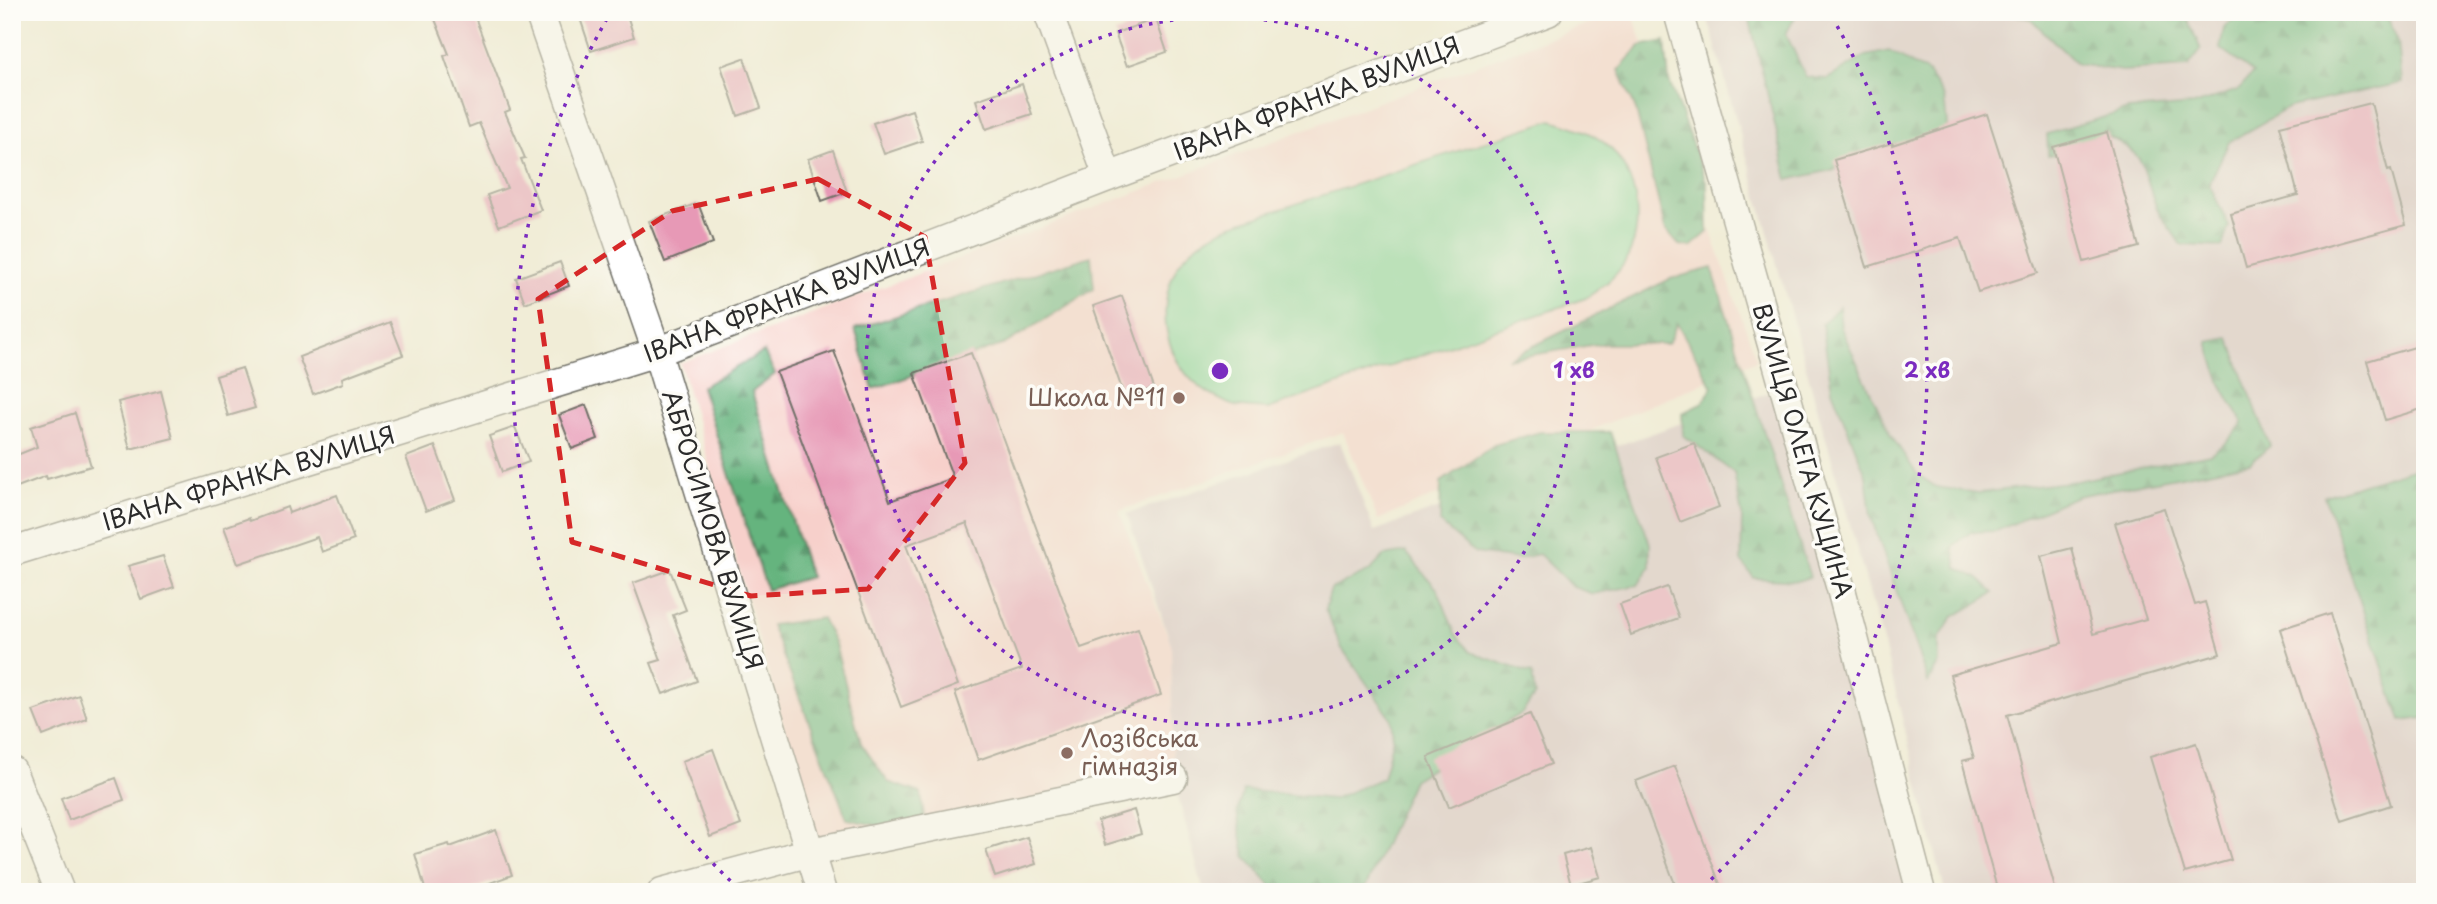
<svg xmlns="http://www.w3.org/2000/svg" width="2437" height="904" viewBox="0 0 2437 904" font-family="'Playpen Sans',sans-serif">
<style>
.built{fill:#f7d0cb}
.industrial{fill:#d2bec2}
.grass{fill:#7cd295;stroke:#547e60;stroke-width:2}
.forest{fill:url(#forest-firs);stroke:#487054;stroke-width:2}
.building{fill:#e799b6}
.lines{fill:none;stroke-linecap:round;stroke-linejoin:round}
.street-casing{stroke:#706f67;stroke-width:31}
.street{stroke:#fff;stroke-width:28}
.marked{fill:none;stroke:#d62828;stroke-width:5;stroke-dasharray:14 9;stroke-linejoin:round}
.ring{fill:none;stroke:#7b2cbf;stroke-width:3.5;stroke-dasharray:3.5 7}
.education-dot{fill:#8d6e63;stroke:#fdfcf7;stroke-width:2.5}
.labels{text-anchor:middle;stroke-width:7;stroke-linejoin:round;paint-order:stroke}
.street-label{font-size:24px;fill:#2b2b2b;stroke:#fdfcf7}
.education-label{font-size:24px;fill:#785e54;stroke:#fdfcf7;text-anchor:end}
.centre{fill:#7b2cbf;stroke:#fdfcf7;stroke-width:3.5}
.ring-label{font-size:21px;text-anchor:middle;font-weight:bold;fill:#7b2cbf;stroke:#fdfcf7;stroke-width:7;stroke-linejoin:round;paint-order:stroke}
</style>
<defs>
<pattern id="forest-firs" width="22" height="20" patternUnits="userSpaceOnUse" patternTransform="scale(1.75)"><rect width="22" height="20" fill="#65b47e"/><path d="M5 1l3.5 6h-7zM16 11l3.5 6h-7z" fill="#539367"/></pattern>
</defs>
<rect width="100%" height="100%" fill="#fdfcf7"/>
<filter id="ink" filterUnits="userSpaceOnUse"><feTurbulence type="fractalNoise" baseFrequency=".0143" numOctaves="2"/><feDisplacementMap in="SourceGraphic" scale="14" xChannelSelector="R" yChannelSelector="G"/><feConvolveMatrix kernelMatrix="1 2 1 2 8 2 1 2 1" color-interpolation-filters="sRGB"/></filter>
<filter id="wash" filterUnits="userSpaceOnUse"><feTurbulence type="fractalNoise" baseFrequency=".00686" numOctaves="4" result="noise"/><feDisplacementMap in="SourceGraphic" scale="28" xChannelSelector="R" yChannelSelector="G"/><feGaussianBlur stdDeviation="1.57" result="paint"/><feColorMatrix in="noise" values="0 0 0 0 0 0 0 0 0 0 0 0 0 0 0 0 0 1.4 0 .05"/><feComposite in="paint" operator="in"/></filter>
<g filter="url(#wash)">
<rect width="100%" height="100%" fill="#f1edd7"/>
<path class="built" d="M1619 12H1632L1757 360 1378 520 1343 432 1119 511 1171 644 1173 778 817 843 680 363Z"/>
<path class="industrial" d="M1706 12H2425V892H1945L1884 645Z
M1784 387 1921 892H1204L1173 778 1171 644 1127 514 1340 442 1374 531Z"/>
<path class="grass" d="M1552 120C1575 127 1597 133 1613 151 1643 186 1647 245 1612 278 1604 286 1595 292 1586 298L1268 409C1257 408 1245 408 1235 406 1228 405 1222 400 1215 397 1168 374 1152 313 1177 267 1189 246 1211 235 1232 225Z"/>
<path class="forest" d="M1748 12H1851L1841 16 1796 15 1786 34 1806 77 1827 79 1866 56 1889 51 1928 73 1944 97 1947 124 1940 172 1867 162 1788 180Z
M2002 12H2185L2201 50 2188 67 2122 71 2077 64 2031 19Z
M2242 12H2385L2398 41 2402 83 2290 107 2229 142 2209 184 2229 226 2222 247 2181 245C2174 233 2163 221 2157 208 2140 169 2153 160 2110 137L2092 149 2048 155 2047 134 2128 110 2194 105 2238 90 2253 73 2220 48 2224 28Z
M1665 41 1669 81 1707 184 1708 232 1691 247 1679 245 1665 229 1636 110 1619 70 1640 46Z
M1091 256 1094 289 1005 344 873 389 855 329Z
M1712 268 1810 577 1797 581 1754 578 1741 561 1742 515 1734 473 1683 435 1682 413 1701 404 1713 387 1677 323 1668 344H1598L1507 359 1670 279Z
M1839 307 1841 328 1890 434 1917 474 1936 487 1979 493 2076 481 2210 454 2228 441 2243 423 2221 384 2208 342 2229 338 2270 446 2250 463 2077 496 1996 531 1971 532 1953 546 1957 568 1978 578 1994 593 1952 618 1939 639V663L1928 682 1871 517 1866 475 1832 390 1822 324Z
M764 352 775 374 752 392 810 577 767 590 701 387Z
M1540 432H1610L1650 544V567L1638 585 1593 594 1573 587 1539 554 1518 559 1475 553 1440 523 1441 482 1494 445Z
M2425 465V718L2401 721 2324 496Z
M1406 552 1438 590 1455 633 1470 652 1532 674 1535 695 1522 713 1413 780 1367 884 1361 892H1277L1245 856 1237 813 1243 790 1333 799 1383 778 1393 738 1391 718 1341 647 1325 609 1331 589 1370 571 1384 556Z
M822 618 835 644 861 743 888 782 921 793 925 826 909 833 847 819 771 625Z"/>
<g id="blocks">
<path class="building" d="M432 12H473L510 110 505 112 525 158 521 159 541 210 499 226 487 195 507 188 479 123 469 127 444 56 449 54Z
M578 12H626L634 37 591 51Z
M1156 19 1167 52 1127 66 1115 33Z
M744 58 761 108 738 116 721 66Z
M1022 84 1032 114 986 129 976 100Z
M2371 103 2388 171 2391 170 2406 225 2246 268 2231 214 2298 195 2280 126Z
M912 110 922 141 884 154 873 123Z
M1987 114 2038 273 1978 292 1960 238 1867 267 1834 160 1892 143V145Z
M2107 132 2139 247 2084 262 2053 147Z
M833 150 847 192 822 201 808 159Z
M698 203 713 243 665 262 649 221Z
M560 262 569 286 525 303 516 278Z
M1122 296 1154 388 1125 398 1093 306Z
M390 322 403 355 342 378 343 383 313 394 299 357Z
M2425 344V408L2385 420 2367 361Z
M834 351 890 501 953 478 914 373 971 353 1081 648 1138 628 1161 695 978 760 955 692 1022 669 967 523 906 545 958 685 901 707 776 372Z
M242 368 255 408 228 416 216 376Z
M161 391 173 438 130 449 118 402Z
M586 405 598 439 572 449 559 415Z
M75 413 91 466 47 479 46 476 12 489V457L37 447 31 427Z
M515 427 529 462 502 472 489 436Z
M1694 443 1719 507 1680 522 1656 457Z
M435 446 455 500 426 511 406 457Z
M337 495 354 540 322 552 317 537 238 564 224 527 249 518 250 521 287 507 289 513Z
M2164 508 2195 605 2205 602 2220 654 2007 715 2056 892H1998L1962 761 1974 758 1950 675 2062 643 2041 556 2072 548 2093 634 2146 619 2115 523Z
M163 556 174 587 141 599 128 566Z
M670 570 686 610 673 615 697 681 663 694 651 663 661 660 633 583Z
M1667 587 1679 618 1631 635 1620 604Z
M2330 613 2391 805 2342 821 2280 629Z
M79 695 87 719 43 736 33 711Z
M1530 714 1551 764 1449 807 1428 757Z
M2196 743 2231 860 2185 873 2150 757Z
M713 749 741 825 710 837 682 761Z
M1675 766 1723 892H1678L1636 781Z
M116 778 124 800 69 820 61 798Z
M1134 810 1141 834 1105 845 1098 821Z
M496 830 512 875 465 892H426L415 854 449 844 450 847Z
M1027 837 1036 864 995 877 986 850Z
M1591 847 1600 877 1571 885 1563 855Z"/>
</g>
</g>
<g filter="url(#ink)">
<use href="#blocks" fill-opacity="0" stroke="#706f67" stroke-width="2"/>
<g class="lines">
<g class="street-casing">
<path id="street" d="M539 12 657 352 822 892
M1048 12 1108 177
M1678 12 1841 589 1921 892
M12 552 657 352 1108 177 1548 12
M12 771 60 892
M662 892 811 852 1173 778"/>
</g>
<use href="#street" class="street"/>
</g>
</g>
<path d="M0 0H2437V904H0ZM818 179 925 237 965 463 868 589 751 596 572 542 538 299 672 211Z" fill="#f1edd7" fill-opacity=".55" fill-rule="evenodd"/>
<path class="marked" d="M818 179 925 237 965 463 868 589 751 596 572 542 538 299 672 211Z"/>
<g class="ring">
<circle cx="1220" cy="371" r="354"/>
<path d="M738 888A707 707 0 0 1 608 17M1832 17A707 707 0 0 1 1702 888"/>
</g>
<g class="education-dot">
<circle cx="1179" cy="398" r="7"/>
<circle cx="1067" cy="753" r="7"/>
</g>
<g class="labels">
<g class="street-label">
<text transform="translate(1317 99) rotate(-21)" y="8">ІВАНА ФРАНКА ВУЛИЦЯ</text>
<text transform="translate(787 301) rotate(-21)" y="8">ІВАНА ФРАНКА ВУЛИЦЯ</text>
<text transform="translate(1802 451) rotate(74)" y="8">ВУЛИЦЯ ОЛЕГА КУЦИНА</text>
<text transform="translate(249 479) rotate(-17)" y="8">ІВАНА ФРАНКА ВУЛИЦЯ</text>
<text transform="translate(712 530) rotate(73)" y="8">АБРОСИМОВА ВУЛИЦЯ</text>
</g>
<g class="education-label">
<text x="1165" y="406">Школа №11</text>
<text x="1081" y="747" text-anchor="start">Лозівська<tspan x="1081" dy="28">гімназія</tspan></text>
</g>
</g>
<circle cx="1220" cy="371" r="10" class="centre"/>
<g class="ring-label">
<text x="1574" y="378">1 хв</text>
<text x="1927" y="378">2 хв</text>
</g>
<rect width="2437" height="904" fill="none" stroke="#fdfcf7" stroke-width="42"/>
</svg>
